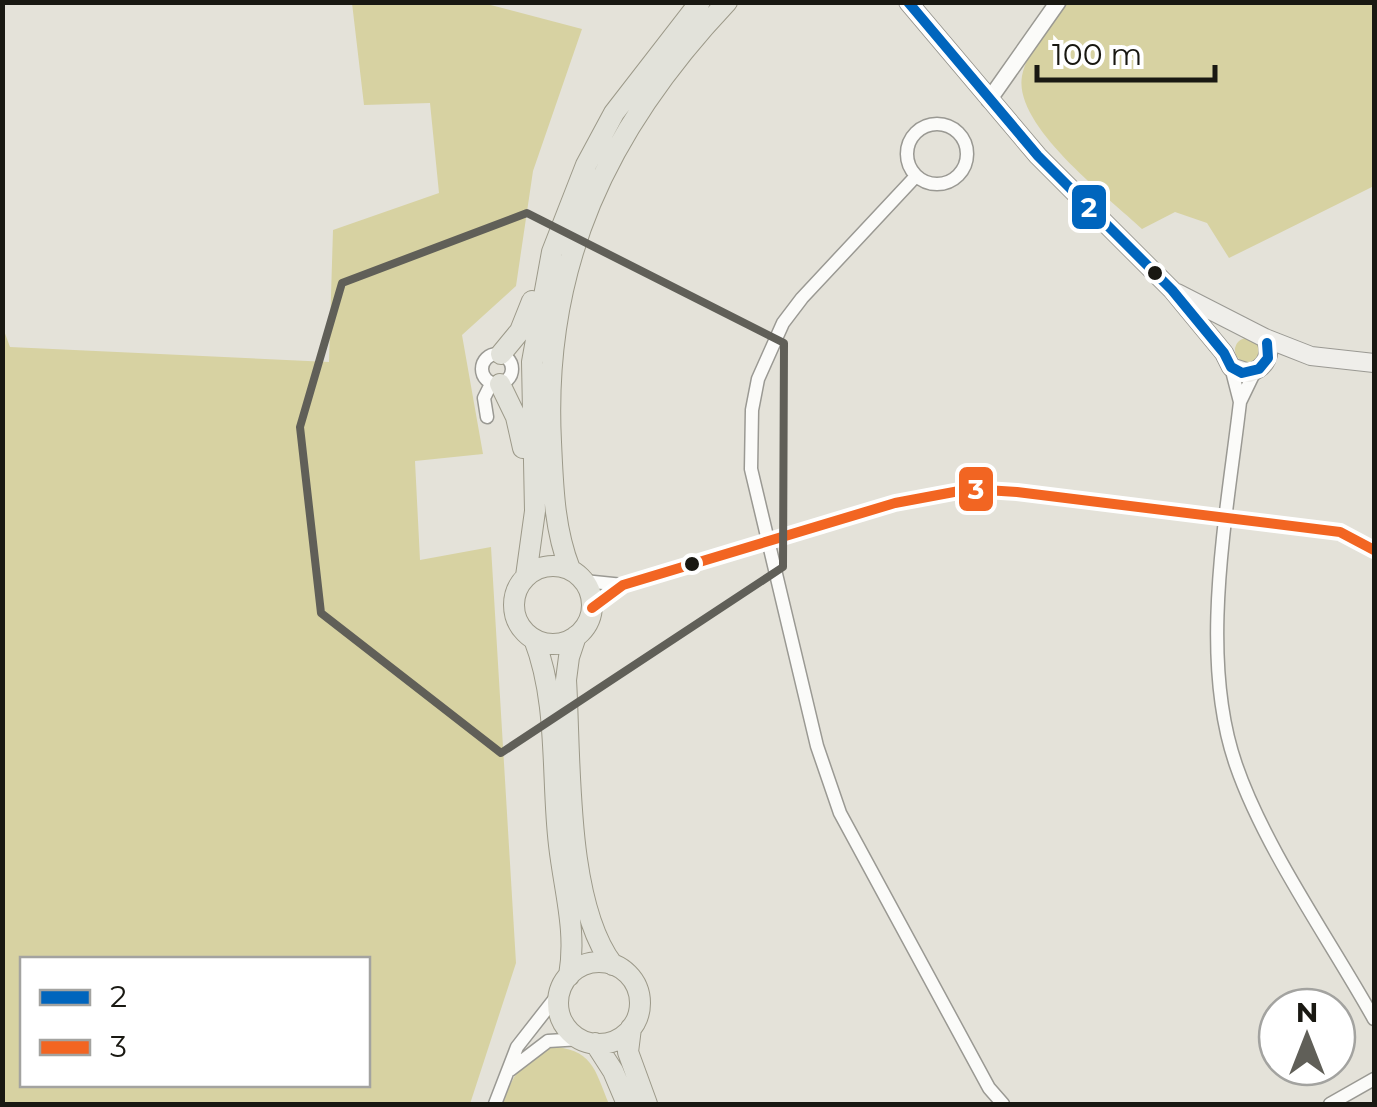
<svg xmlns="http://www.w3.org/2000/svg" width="1377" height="1107" viewBox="0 0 1377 1107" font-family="Montserrat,sans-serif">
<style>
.green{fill:#d7d2a2;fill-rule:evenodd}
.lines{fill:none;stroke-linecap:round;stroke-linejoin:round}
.minor-casing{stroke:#9a9993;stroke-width:15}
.tertiary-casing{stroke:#9a9993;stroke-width:18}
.secondary-casing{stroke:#9a9993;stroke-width:20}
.primary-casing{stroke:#9c9989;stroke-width:22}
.minor{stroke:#fbfbf9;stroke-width:12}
.tertiary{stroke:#fbfbf9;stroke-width:15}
.secondary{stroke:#efeeea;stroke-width:18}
.primary{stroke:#e2e2da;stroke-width:20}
.bus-1-casing{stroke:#fff;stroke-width:18}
.bus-2-casing{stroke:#fff;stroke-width:18}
.bus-1{stroke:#0065bd;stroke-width:10}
.bus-2{stroke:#f26522;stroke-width:10}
.marked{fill:none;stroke:#605f58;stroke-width:8;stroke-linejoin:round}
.bus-dot{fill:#191812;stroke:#fff;stroke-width:4}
.line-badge{stroke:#fff;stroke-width:4}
.badge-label{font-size:28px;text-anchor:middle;font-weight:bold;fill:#fff}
</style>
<rect width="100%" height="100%" fill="#e4e2d9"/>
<path class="green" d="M352 3H483L582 29 533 171 516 286 462 335 483 454 415 461 420 560 491 547 516 963 470 1104H3V328L10 347 329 362 333 230 439 193 430 103 364 105ZM22 960H368V1084H22Z
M1065 3H1374V186L1229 258 1207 223 1175 212 1142 229C1108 197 1013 126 1022 76 1027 50 1051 24 1065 3Z
M1235 350a12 12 0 1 1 24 0a12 12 0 1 1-24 0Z
M548 1046C593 1049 594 1068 609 1104H503C512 1075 522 1062 548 1046Z"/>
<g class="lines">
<g class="minor-casing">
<path id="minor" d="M907 154a30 30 0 1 1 60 0a30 30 0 1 1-60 0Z
M916 176 802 298 783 323 758 379 752 410 751 469 817 746 840 813 989 1088 1003 1104
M482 369a15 15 0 1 1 30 0a15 15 0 1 1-30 0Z
M1231 367 1240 402
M1255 371 1240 402C1227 515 1198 656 1236 765 1265 849 1330 940 1374 1019
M487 417 484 398 491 384
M584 581 623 585
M592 608 623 585 895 503 970 489 1017 492 1340 532 1374 550
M510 1070 548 1041 581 1039
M495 1104 517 1047 560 992
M1330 1104 1374 1079"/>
</g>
<g class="tertiary-casing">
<path id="tertiary" d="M989 100 1058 2"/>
</g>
<g class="secondary-casing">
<path id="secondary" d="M908 2 1038 156 1172 290 1224 353 1231 367 1249 373C1266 368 1273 354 1265 338
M1177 293 1265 338 1311 356 1374 363"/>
</g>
<g class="primary-casing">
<path id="primary" d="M501 354 520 331 532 301
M500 384 516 417 523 448
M514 605a39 39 0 1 1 78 0a39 39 0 1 1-78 0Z
M570 569C554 529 553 485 551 442 542 265 607 129 727 2
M526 576 535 511 532 362 552 252 586 165 614 113 700 2
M576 636 569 657 566 680C571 760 565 902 613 965
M534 639C559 703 551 778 559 845 564 890 577 931 569 976
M558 1003a41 41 0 1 1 82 0a41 41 0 1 1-82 0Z
M631 1028 628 1052 647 1104
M595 1043 613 1071 627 1104"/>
</g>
<use href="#minor" class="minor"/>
<use href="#tertiary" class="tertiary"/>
<use href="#secondary" class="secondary"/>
<use href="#primary" class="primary"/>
<g class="bus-1-casing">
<path id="bus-1" d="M908 2 1038 156 1172 290 1224 353 1231 367 1242 373 1259 369 1268 358 1267 343"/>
</g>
<g class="bus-2-casing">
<path id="bus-2" d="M592 608 623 585 895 503 970 489 1017 492 1340 532 1374 550"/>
</g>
<use href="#bus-1" class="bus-1"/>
<use href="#bus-2" class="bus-2"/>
</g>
<path class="marked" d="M527 213 784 343 783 567 501 753 321 613 300 427 342 283Z"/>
<g class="bus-dot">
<circle cx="1155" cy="273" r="9"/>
<circle cx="692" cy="564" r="9"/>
</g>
<g class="line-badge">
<rect x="1070" y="183" width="38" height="48" rx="10" fill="#0065bd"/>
<rect x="957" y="465" width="38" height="48" rx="10" fill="#f26522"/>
</g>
<g class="badge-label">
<text x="1089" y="217">2</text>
<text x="976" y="499">3</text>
</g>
<rect width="1377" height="1107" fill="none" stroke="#191812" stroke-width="10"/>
<rect x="20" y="957" width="350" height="130" fill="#ffffff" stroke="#a3a3a0" stroke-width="2.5"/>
<rect x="40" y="990" width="50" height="15" fill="#0065bd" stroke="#a3a3a0" stroke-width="2.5"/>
<text x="110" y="1007" font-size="30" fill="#191812">2</text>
<rect x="40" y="1040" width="50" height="15" fill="#f26522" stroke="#a3a3a0" stroke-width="2.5"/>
<text x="110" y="1057" font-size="30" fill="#191812">3</text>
<g transform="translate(1307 1037)"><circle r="48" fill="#ffffff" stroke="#a3a3a0" stroke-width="2.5"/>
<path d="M0-8L18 38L0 25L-18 38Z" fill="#605f58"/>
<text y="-15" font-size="28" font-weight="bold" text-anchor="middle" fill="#191812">N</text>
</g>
<path d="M1037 65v15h178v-15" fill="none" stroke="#191812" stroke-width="5"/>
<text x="1052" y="65" font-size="30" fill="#191812" stroke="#ffffff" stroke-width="8" paint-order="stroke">100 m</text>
</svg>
